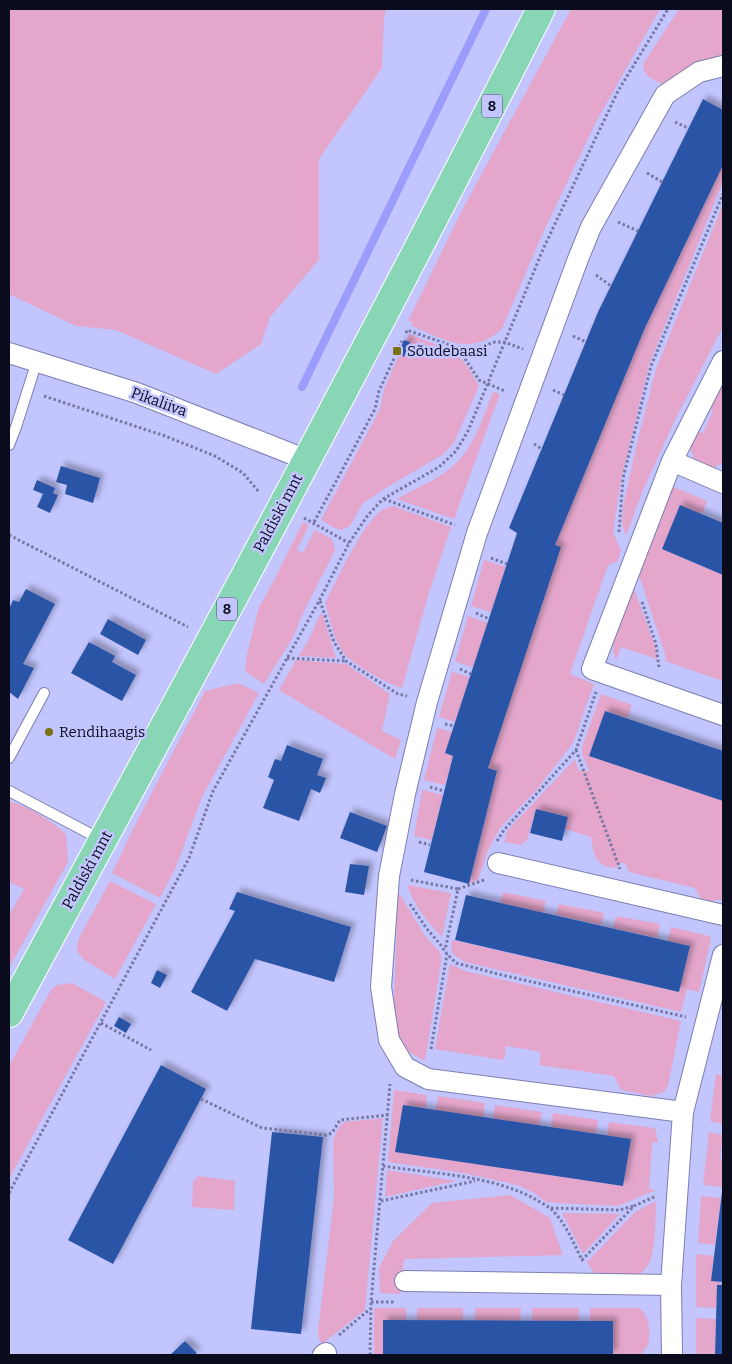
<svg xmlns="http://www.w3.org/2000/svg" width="732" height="1364" viewBox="0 0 732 1364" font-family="Bitter,serif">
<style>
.green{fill:#e4a6cb}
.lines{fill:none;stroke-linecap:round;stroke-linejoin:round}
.stream{stroke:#9c9cfd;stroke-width:8}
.building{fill:#2c55a6;filter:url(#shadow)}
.lane-casing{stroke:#7c7eb2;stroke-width:12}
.street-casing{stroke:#7c7eb2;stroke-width:22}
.primary-casing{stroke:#fff;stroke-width:30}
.path{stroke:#7678a1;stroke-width:3;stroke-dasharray:2.5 2.5;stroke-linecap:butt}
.lane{stroke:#fff;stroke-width:10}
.street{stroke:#fff;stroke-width:20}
.primary{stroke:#89d6b7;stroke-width:28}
.poi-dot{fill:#7c7112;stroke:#c2c5fe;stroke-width:2}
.labels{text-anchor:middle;stroke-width:5;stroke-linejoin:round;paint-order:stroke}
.shield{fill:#c2c5fe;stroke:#424361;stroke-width:1}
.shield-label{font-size:14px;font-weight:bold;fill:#0b0b1e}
.poi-label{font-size:15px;fill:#0b0b1e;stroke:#c2c5fe;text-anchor:start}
.street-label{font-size:15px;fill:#0b0b1e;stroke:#c2c5fe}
</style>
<defs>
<filter id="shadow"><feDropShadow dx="4.5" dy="-4.5" stdDeviation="2.5" flood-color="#0004"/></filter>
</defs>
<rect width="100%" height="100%" fill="#c2c5fe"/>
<path class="green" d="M9 9H386L384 19 382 68 319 159V260L270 317 261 344 216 374 116 330 76 326 9 294Z
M571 9H660L597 120 542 235 502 329C471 357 445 340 412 326L413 322 408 321 461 212Z
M679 9H723V54L690 67 662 84C652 79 643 76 643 64Z
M723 165V182L649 365 621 480 613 532 621 551 618 561 608 565 570 674 594 684 573 743 538 788 500 828 489 848 478 880 469 884 497 772 488 768 560 547 555 545 644 330Z
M723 204V327L676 418 643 490 626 536 622 524 623 507 636 447 656 369Z
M409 334 453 351 466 364 479 386 454 443 442 455 386 488 363 503 350 526 346 528 341 530 335 528 321 520 380 409 384 389 399 355 404 356 410 343 406 340Z
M723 377V462C710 472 707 468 694 460L690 447 696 430 703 433 713 410 708 406Z
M493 392 500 394 454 519 397 499C415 489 437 480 453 466 474 448 483 417 493 392Z
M674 487 707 501 702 514 680 505 662 549 723 575V681L665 661 666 657 638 572 667 494Z
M393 506 451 527 428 596 402 688C389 685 350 663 342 651 333 637 330 618 325 603 337 580 362 524 382 510 385 508 389 507 393 506Z
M303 522 309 525 297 550 303 553 315 530 332 539 335 551 307 605 292 639 264 684 245 671 247 654 259 607 271 586Z
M484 560 506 567 491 612 471 606Z
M633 586 655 646 657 659 621 647 616 660 613 650 614 640Z
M320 614 323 615 336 658 299 656 310 637Z
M468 616 488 623 473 667 455 662Z
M296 660 346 664 390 694 382 731 401 740 395 759 279 690Z
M452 672 470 677 455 722 439 717Z
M238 683 259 693 202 797 176 867 160 898 112 873 136 823 205 691Z
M601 694 632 705 627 718 605 711 590 756 723 801V899L703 903 695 888 629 872 625 863H616L618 868C595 867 594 856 591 837L565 829 567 817 536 809 527 840 520 845 504 842 507 831 575 759 579 771H589L582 754V747Z
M437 728 452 732 445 753 453 756 445 785 424 780Z
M422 790 443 795 432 840 414 836Z
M9 801C31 808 49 819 66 834L68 862 9 968V915L24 889 9 882Z
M110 881 156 904 115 979 83 959 77 951 78 940Z
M407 885 451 893 442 937C427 922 414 905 407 885Z
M398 891 425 936 439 951 442 957 425 1061 409 1052 401 1042 398 1034 394 997Z
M503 892 546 901 543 913 501 903Z
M559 904 604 913 601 925 556 915Z
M616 916 660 924 657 938 613 928Z
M671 927 709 936 711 939 699 992 687 989 681 1012 465 962C454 955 449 954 452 940L679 992 690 946 668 941Z
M450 964 465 971 681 1021 668 1086 664 1092 651 1096 621 1090 614 1076 539 1065 541 1052 506 1046 504 1060 435 1049Z
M72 983 106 1002 9 1179V1066L51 990 57 985Z
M716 1074 723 1076V1124L710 1121Z
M394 1090 427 1095 426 1108 403 1105 396 1152 623 1186 631 1139 607 1136 609 1122 655 1128 658 1142 652 1143 649 1189 656 1190 618 1206 558 1203 546 1202 534 1193 520 1186 500 1181 463 1173 388 1162Z
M438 1096 485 1103 483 1117 436 1110Z
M495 1105 542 1112 539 1126 493 1119Z
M553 1113 598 1120 596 1134 551 1127Z
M383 1118 365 1310 322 1344 319 1339 318 1331 334 1197 333 1141 337 1130 344 1122Z
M709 1132 723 1135 720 1159 723 1160V1187L703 1185Z
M387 1170 456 1181 385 1197Z
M199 1176 235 1181 234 1210 192 1207 193 1181Z
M510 1195 550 1218 563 1255 404 1259 400 1294 380 1293 379 1268 393 1241 432 1203Z
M701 1196 721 1198 715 1245 698 1243Z
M656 1201C655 1219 658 1267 639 1274 629 1278 607 1275 596 1276L587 1262 635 1212Z
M562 1213 620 1214 583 1254Z
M696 1254 714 1256 711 1281 720 1282 716 1308 696 1307Z
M374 1308H406V1320H383V1355H374Z
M417 1308H463V1321L417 1320Z
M475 1308H521L520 1321H475Z
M532 1308H579V1321H532Z
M590 1308H638C649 1312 650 1330 649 1341 648 1346 644 1351 641 1355H613V1321H590Z
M696 1318 716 1319 715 1355H696Z"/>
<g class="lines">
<path class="stream" d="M302 387 486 9"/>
</g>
<path class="building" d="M703 99 723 110V165L644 330 555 545 561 547 488 768 497 771 469 884 424 872 453 756 445 753 517 533 509 528 598 312Z
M404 340 410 342 404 357 398 354Z
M61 466 100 478 93 503 65 494 67 485 56 482Z
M37 480 55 488 53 493 58 495 50 513 37 507 43 494 33 490Z
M680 505 723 523V575L662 549Z
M26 589 55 604 23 664 34 668 18 699 9 692V609L13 600 19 602Z
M108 619 146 640 138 655 100 634Z
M89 642 115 656 112 662 136 675 122 701 71 673Z
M605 711 723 751V801L589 756Z
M287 745 323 759 317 775 326 778 320 793 311 789 299 821 263 808 274 780 268 777 275 759 281 761Z
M536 809 568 817 562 841 530 833Z
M350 812 387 826 377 852 340 838Z
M350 864 369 866 364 895 345 892Z
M237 892 351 927 334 982 255 959 227 1011 191 992 235 911 229 909Z
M466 895 690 946 679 992 455 940Z
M157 970 167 975 160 988 151 983Z
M119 1017 131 1024 126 1033 114 1026Z
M161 1065 206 1089 113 1264 68 1240Z
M403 1105 631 1139 623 1186 395 1152Z
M272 1132 323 1137 301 1334 251 1329Z
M722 1192H723V1282L711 1281Z
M717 1285H723V1355H715Z
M383 1320 613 1321V1355H383Z
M185 1341 197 1353 194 1355H170Z"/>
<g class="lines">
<g class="lane-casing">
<path id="lane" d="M9 445 16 427 37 361
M9 758 44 693
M9 791 102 840"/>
</g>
<g class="street-casing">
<path id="street" d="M9 353 137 393 307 460
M723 361 672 461 592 669 723 715
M672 461 723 483
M498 863 723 915
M683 1112 428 1079 405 1067 389 1040 381 987 389 876 405 794 427 702 477 533 578 259 591 227 665 95 699 72 723 66
M405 1281 671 1285
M323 1355 326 1353
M672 1355 671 1285 683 1112 723 955"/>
</g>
<g class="primary-casing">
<path id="primary" d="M9 1013C190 680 370 347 541 9"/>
</g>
<path class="path" d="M675 122 688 128
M647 173 662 182
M618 222 638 231
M596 275 611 286
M406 333 407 330 458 348 479 380 505 391
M573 336 586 342
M459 348H476L495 342H504L523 349
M553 390 564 395
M44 396 165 436 215 456 243 473 259 492
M534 444 542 449
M384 499 455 525
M304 518 349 543
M314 522 375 409 379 391 402 341
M619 532 623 478 651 366 723 194
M9 535 188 627
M491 558 507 564
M320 601 334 642 346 661 398 694 407 696
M642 602 656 644 659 668
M476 613 489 619
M287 658 345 661
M460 669 471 674
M445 724 454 726
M576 750 620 869
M430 787 444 791
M497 841 504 830 576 750 596 692
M419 842 430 845
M411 880 458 889 445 950
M458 889 484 880
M410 904 427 929 440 944 447 954 456 963 502 975 686 1017
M101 1023 151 1050
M431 1049 447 954
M201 1099 262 1128 326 1135 332 1133 340 1120 388 1115
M383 1166C434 1174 496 1175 540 1202 545 1205 550 1207 553 1211 566 1224 574 1244 582 1260L634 1206 656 1196
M9 1193 189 858 213 791 319 601 349 543 368 515 383 499 439 467 456 451 468 431 544 247 618 91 668 9
M381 1201 475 1181
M551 1208 619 1210 634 1206
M371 1302H395
M339 1335 370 1309
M370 1355 371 1302 390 1084"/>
<use href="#lane" class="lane"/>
<use href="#street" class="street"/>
<use href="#primary" class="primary"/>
</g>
<g class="poi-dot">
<rect x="392" y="346" width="10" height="10" rx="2.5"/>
<circle cx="49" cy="732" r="5"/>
</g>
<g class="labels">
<g class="shield">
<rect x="482" y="94.5" width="20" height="23" rx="4"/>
<rect x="217" y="597.5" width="20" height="23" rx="4"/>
</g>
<g class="shield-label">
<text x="492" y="111">8</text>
<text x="227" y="614">8</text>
</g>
<g class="poi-label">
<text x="407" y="356">Sõudebaasi</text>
<text x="59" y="737">Rendihaagis</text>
</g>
<g class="street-label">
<text transform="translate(159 402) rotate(20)" y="5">Pikaliiva</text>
<text transform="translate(278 513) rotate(-62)" y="5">Paldiski mnt</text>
<text transform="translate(87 870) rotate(-61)" y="5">Paldiski mnt</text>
</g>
</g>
<rect width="732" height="1364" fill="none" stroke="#0b0b1e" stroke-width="20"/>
</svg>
